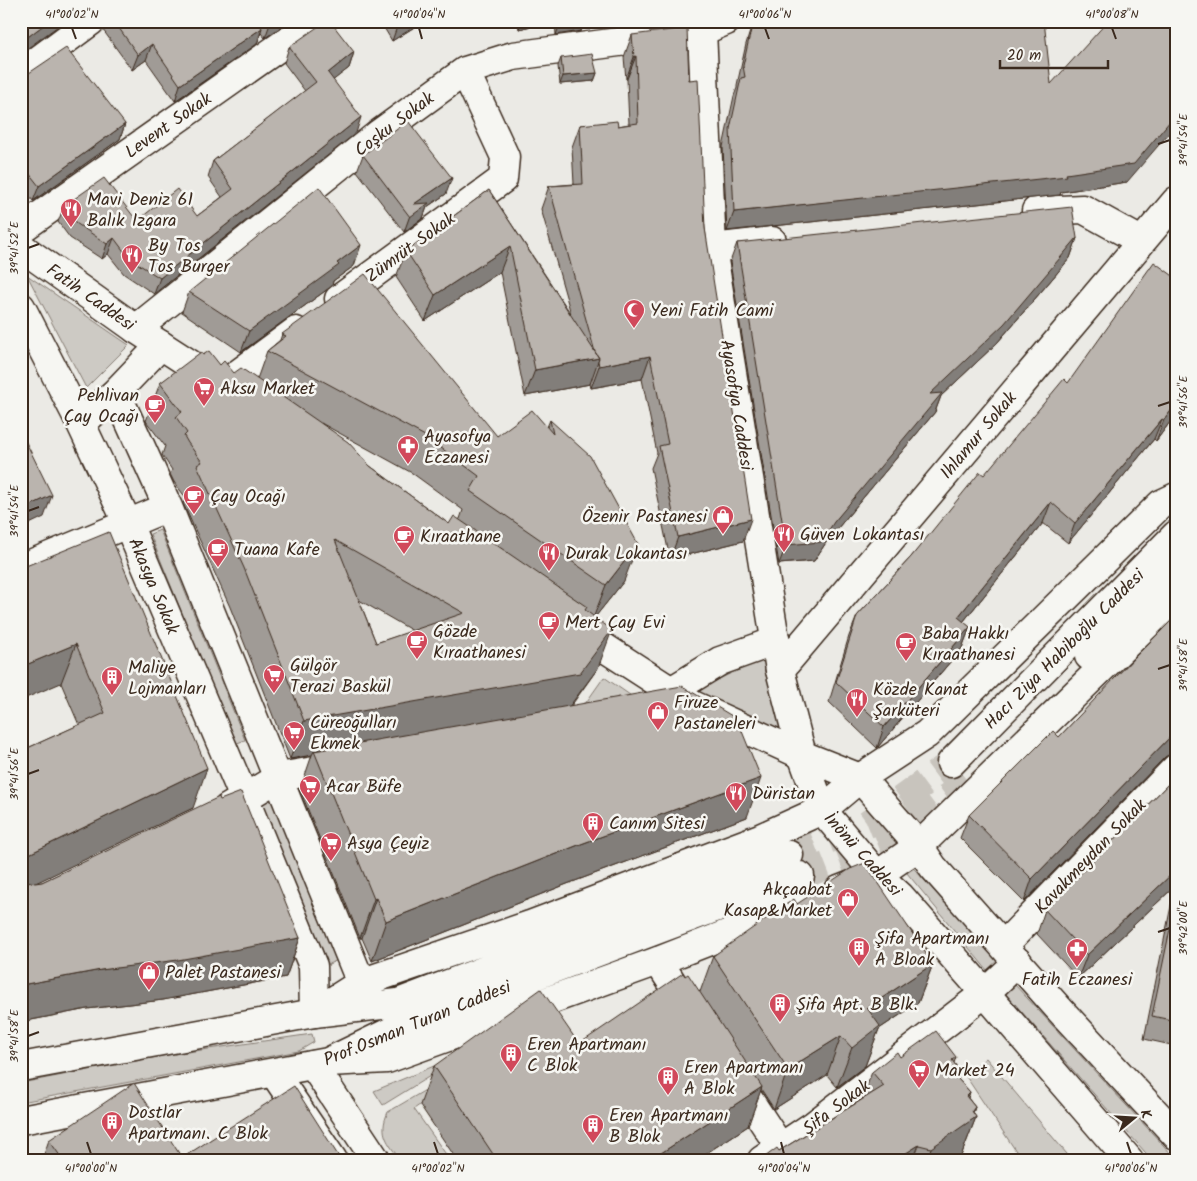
<svg xmlns="http://www.w3.org/2000/svg" width="1197" height="1181" viewBox="0 0 1197 1181" font-family="Kalam,sans-serif">
<style>
.green{fill:#cdcac4;stroke:#847a71}
.lines{fill:none;stroke-linecap:round;stroke-linejoin:round}
.secondary-tunnel{stroke:#c8c4bd;stroke-width:28;stroke-dasharray:28 14;stroke-linecap:butt}
.pedestrian-casing{stroke:#3b2a1e;stroke-width:31}
.minor-casing{stroke:#3b2a1e;stroke-width:31}
.tertiary-casing{stroke:#3b2a1e;stroke-width:31}
.secondary-casing{stroke:#3b2a1e;stroke-width:31}
.pedestrian{stroke:#f6f6f2;stroke-width:28}
.minor{stroke:#f6f6f2;stroke-width:28}
.tertiary{stroke:#f6f6f2;stroke-width:28}
.secondary{stroke:#f6f6f2;stroke-width:28}
.wall{fill:#a09b96;stroke:#3b2a1e;fill-rule:evenodd}
.shaded-wall{fill:#827e7a;stroke:#3b2a1e}
.building{fill:#bab4ae;stroke:#3b2a1e;fill-rule:evenodd}
.ticks{fill:none;stroke:#3b2a1e;stroke-width:2}
.labels{text-anchor:middle;stroke-width:5;stroke-linejoin:round;paint-order:stroke}
.street-label{font-size:18px;fill:#3b2a1e;stroke:#f6f6f2}
.poi-label{font-size:18px;fill:#3b2a1e;stroke:#f6f6f2;text-anchor:start}
.neatline{fill:none;stroke:#3b2a1e;stroke-width:2}
.ticks-label{font-size:12px;text-anchor:middle;fill:#3b2a1e}
</style>
<rect width="100%" height="100%" fill="#ebeae5"/>
<filter id="ink" filterUnits="userSpaceOnUse"><feTurbulence type="fractalNoise" baseFrequency=".02" numOctaves="2"/><feDisplacementMap in="SourceGraphic" scale="10" xChannelSelector="R" yChannelSelector="G"/><feConvolveMatrix kernelMatrix="1 2 1 2 8 2 1 2 1" color-interpolation-filters="sRGB"/></filter>
<g filter="url(#ink)">
<path class="green" d="M27 275 129 345 86 388Z
M160 530 245 740 235 744 150 534Z
M765 657 793 745 694 691Z
M604 677 640 702 578 714Z
M273 797 338 960 324 966 259 803Z
M907 861 998 961 987 970 902 867Z
M1015 985 1176 1159V1160H1152L1006 994Z
M312 1034 314 1042 299 1051 21 1102V1083L167 1055Z
M509 1041 414 1109 450 1160H400C388 1142 378 1134 388 1112Z
M986 1058 1072 1160H1022L965 1075Z
M446 1061 448 1065 383 1105 374 1091Z"/>
<g class="lines">
<path class="secondary-tunnel" d="M789 855 868 824 951 763
M800 876 887 842 968 782"/>
<g class="pedestrian-casing">
<path id="pedestrian" d="M671 691 720 661 776 641"/>
</g>
<g class="minor-casing">
<path id="minor" d="M21 73 91 21
M1036 211 1083 209 1141 241
M21 229 316 21
M712 248 772 241
M339 299 503 179 505 157 465 71
M21 307 81 424 128 524 245 800 313 966 314 1013
M136 329 380 133 465 71 513 56 702 31 726 21
M223 385 296 331
M116 392 168 507 361 983
M81 424 116 392 161 345
M21 568 168 507
M780 670 1176 201
M228 808 279 777 343 766
M1004 945 1176 768
M658 961 691 1012
M313 1065 376 1160
M274 1073 333 1160
M734 1077 780 1147
M762 1160 814 1125 985 993 1018 962"/>
</g>
<g class="tertiary-casing">
<path id="tertiary" d="M705 21 702 31 712 248 780 670 802 755 822 810 877 875 900 896 985 993 1129 1160
M21 247 136 329 218 382
M574 628 693 705 802 755 860 778 919 846 933 867 1059 1009 1176 1135"/>
</g>
<g class="secondary-casing">
<path id="secondary" d="M1089 656 1176 565
M951 763 1176 535
M839 890 877 875 919 846 1176 596
M314 1013 361 983 530 925 760 838 822 810 860 778 927 734 1161 504 1176 497
M328 1062 387 1059 658 961 801 905
M21 1067 314 1013 398 1003 789 855
M21 1120 328 1062 406 1024 800 876"/>
</g>
<use href="#pedestrian" class="pedestrian"/>
<use href="#minor" class="minor"/>
<use href="#tertiary" class="tertiary"/>
<use href="#secondary" class="secondary"/>
</g>
<path class="wall" d="M106 21H290L265 38 261 33 257 44 175 101 146 60 132 70 103 30Z
M380 21H424L392 41Z
M517 21H551L519 29Z
M555 21H585L581 31 556 35Z
M752 25 1051 84 1127 182 1061 192 1060 195 727 231 723 147 734 96 737 88V85L746 44Z
M632 35 689 80 705 228 743 541 670 559 651 468 657 453 642 379 591 388 590 384 525 396 500 272 425 321 396 277 406 251 489 190 571 314 541 209 549 186 574 184 572 147 580 125 618 126 629 124 627 79H626L624 57Z
M289 47 354 52 349 68 333 80 356 133 154 294 124 274 108 254 102 259 70 238 58 222 64 206 137 221 197 216 222 197 208 177 213 161 305 91 284 63Z
M561 58 597 73 594 81 560 84 558 66Z
M21 71 125 124 120 139 33 201 21 186Z
M363 155 446 194 427 207 423 218 404 232 357 171Z
M1077 238 1070 258 997 343 941 396 935 412 827 541 814 561 779 564 730 262 737 243Z
M354 266 333 281 332 286 241 352 182 312 189 292Z
M282 334 497 436 547 427 550 420 624 581 595 617 598 668 571 706 747 817 567 884 372 961 362 938H360L300 790 312 755 290 759 230 607 183 503 186 498 174 482 170 474 172 470 162 455 165 446 146 421 160 383 203 355 234 373 257 379 267 351 280 340ZM321 423 412 473 463 510 460 519 449 524 370 466ZM359 600 413 631 376 643Z
M1068 383 1176 414 1156 441 1154 439 1068 543 1043 523 963 622 970 627 962 648 877 748 829 702 849 636 857 616 911 557Z
M21 568 193 808 34 883 42 882 220 800 300 938 286 977 163 1000 87 1009 21 1022V751L79 725 61 683Z
M1176 616V753H1172L1165 757 1024 902 960 838 969 815 1059 737Z
M1176 776V1046L1144 1039 1175 886 1078 978 1037 934 1045 910Z
M797 904 933 964 918 1003 879 1029 865 1066 837 1087 827 1075 774 1109 761 1089 748 1126 696 1160H457L420 1105 434 1066 579 1044 700 992 713 956Z
M900 1057H956L954 1063 961 1073 958 1079 970 1092 968 1098 975 1107 973 1113 976 1117 961 1156 956 1160H761L779 1151 862 1099 872 1072Z
M49 1140 182 1158 341 1160H42Z"/>
<path class="shaded-wall" d="M49 21H65L21 53V42Z
M271 21H290L265 38Z
M403 21H424L392 41 398 24Z
M522 21H551L519 29Z
M561 21H585L581 31 556 35Z
M262 28 257 44 175 101 180 85Z
M152 44 146 60 132 70 138 55Z
M354 52 349 68 322 89 328 73Z
M636 56 627 79H626L634 57Z
M597 73 594 81 560 84 563 76Z
M1176 114V125L1127 182 1061 192 1060 195 727 231 734 212 1066 174Z
M361 117 356 133 154 294 160 278Z
M125 124 120 139 33 201 39 186Z
M452 178 446 194 427 207 423 218 404 232 414 204Z
M114 238 108 254 102 259 107 244Z
M1077 238 1070 258 997 343 941 396 935 412 827 541 814 561 779 564 786 545 834 522 930 394Z
M361 245 354 266 333 281 332 286 241 352 249 331 337 263Z
M510 246 500 272 425 321 435 295Z
M650 356 642 379 591 388 599 366Z
M599 358 590 384 525 396 535 370Z
M1176 404V414L1156 441 1164 420Z
M1162 419 1154 439 1068 543 1075 523Z
M52 495 44 517 21 528V510Z
M1051 502 1043 523 950 638 958 617Z
M751 519 743 541 670 559 678 537Z
M638 544 624 581 592 621 606 585Z
M970 627 962 648 877 748 884 727Z
M612 630 598 668 566 711 314 751 312 755 290 759 304 721Z
M76 644 61 683 21 700V667Z
M1176 732V753H1172L1165 757 1024 902 1032 879 1173 734Z
M207 768 193 808 21 890V862L22 859 29 854Z
M761 778 747 817 567 884 372 961 386 921 581 844Z
M1176 870V884L1175 886 1078 978 1087 955Z
M376 898 362 938H360L374 899Z
M300 938 286 977 163 1000 87 1009 21 1022V985L101 970Z
M933 964 918 1003 879 1029 865 1066 837 1087 867 1008Z
M841 1036 827 1075 774 1109 788 1069Z
M762 1087 748 1126 696 1160H657L658 1155Z
M970 1092 956 1131 975 1107 970 1121 976 1117 961 1156 956 1160H927L931 1148 966 1096Z
M919 1145 913 1160H895Z"/>
<path class="building" d="M21 21H49L21 42Z
M114 21H257L262 28 180 85 152 44 138 55Z
M326 21H330L354 52 328 73 361 117 160 278 129 258 114 238 107 244 76 223 64 206 104 178 137 221 177 189 197 216 233 189 213 161 316 82 289 47Z
M397 21H403L398 24Z
M759 21H1044L1051 84 1108 21H1176V114L1134 164 1066 174 1067 176 734 212 730 129 741 78 745 77 743 66 752 25Z
M687 28 689 80 698 79 705 228 751 519 678 537 659 446 668 444 650 356 599 366 598 361 599 358 595 352 549 186 583 184 580 125 617 121 618 126 638 123 636 56 634 57 632 35Z
M66 48 125 124 39 186 21 163V71L29 73Z
M592 54 597 73 563 76 561 58Z
M408 121 452 178 414 204 429 203 410 217 363 155Z
M319 187 361 245 337 263 339 265 249 331 189 292Z
M489 190 599 358 535 370 510 246 435 295 406 251Z
M1072 207 1077 238 1004 324 930 394 942 393 834 522 821 542 786 545 737 243Z
M1154 262 1176 278V404L1164 420 1162 419 1075 523 1051 502 958 617 970 627 884 727 836 682 857 616 911 557 980 472 984 475 1064 379 1068 383Z
M365 274 497 436 532 410 553 434 550 420 590 456 638 544 606 585 470 491 479 476 425 436 267 351 286 336 282 334Z
M209 351 220 365 224 361 234 373 241 368 348 442 370 466 449 524 454 516 587 607 585 610 612 630 580 673 304 721 244 568 197 465 202 462 188 443 184 436 187 433 176 417 182 412 160 383 201 352 203 355ZM335 540 464 613 376 643Z
M21 432 52 495 21 510Z
M109 532 207 768 29 854 22 859 21 862V751L105 713 76 644 21 667V568Z
M1176 616V732L1173 734 1032 879 969 815 1053 731 1059 737 1133 659Z
M682 686 737 719 761 778 581 844 386 921 376 898 374 899 314 751Z
M1176 776V870L1087 955 1045 910Z
M241 792 300 938 178 960 101 970 21 985V874L27 881 35 883 42 882 219 797 220 800Z
M865 863 933 964 867 1008 880 1026 852 1048 841 1036 788 1069 713 956 794 899 797 904 850 869Z
M1176 900V1021L1152 1016Z
M683 973 685 976 688 974 762 1087 658 1155 662 1160H497L434 1066 541 989 579 1044Z
M936 1031 956 1057 952 1060 961 1073 956 1077 970 1092 966 1096 975 1107 972 1111 976 1117 931 1148 919 1145 895 1160H761L777 1148 779 1151 884 1086 872 1072 897 1052 900 1057Z
M134 1083 182 1158 294 1086 341 1160H63L49 1140Z"/>
</g>
<path class="ticks" d="M72 28 76 39M419 28 422 39M765 28 769 39M1112 28 1116 39M1158 144 1170 140M28 248 39 244M1158 406 1170 402M28 511 39 507M1158 669 1170 665M28 774 39 770M1158 932 1170 928M28 1036 39 1032M87 1142 91 1154M434 1142 438 1154M781 1142 784 1154M1127 1142 1131 1154"/>
<defs>
<g id="restaurant-pin" transform="scale(1.125)"><path d="M0 17L-7.5 6A9.5 9.5 0 1 1 7.5 6Z" fill="#d1495b" stroke="#f6f6f2"/><path d="M-5-6h1v4h1v-4h1v4h1v-4h1v5L-1.5 .5V6h-2V.5L-5-1ZM5-6V6H3V1.5H1.5Q1.5-4 5-6Z" fill="#fff"/></g>
<g id="mosque-pin" transform="scale(1.125)"><path d="M0 17L-7.5 6A9.5 9.5 0 1 1 7.5 6Z" fill="#d1495b" stroke="#f6f6f2"/><path d="M3.5-4.9A6 6 0 1 0 3.5 4.9A5 5 0 1 1 3.5-4.9Z" fill="#fff"/></g>
<g id="supermarket-pin" transform="scale(1.125)"><path d="M0 17L-7.5 6A9.5 9.5 0 1 1 7.5 6Z" fill="#d1495b" stroke="#f6f6f2"/><path d="M-6-5.5h2.5l.6 2H6L4.5 2H-2.5L-4.4-4H-6ZM-1.5 3.2a1.3 1.3 0 1 0 .1 0ZM3 3.2a1.3 1.3 0 1 0 .1 0Z" fill="#fff"/></g>
<g id="cafe-pin" transform="scale(1.125)"><path d="M0 17L-7.5 6A9.5 9.5 0 1 1 7.5 6Z" fill="#d1495b" stroke="#f6f6f2"/><path d="M-5.5-4.5H6V0H3Q3 3.5 0 3.5H-2.5Q-5.5 3.5-5.5 0ZM3-3.2v2h1.7v-2ZM-6 4.5H4V6H-6Z" fill="#fff"/></g>
<g id="pharmacy-pin" transform="scale(1.125)"><path d="M0 17L-7.5 6A9.5 9.5 0 1 1 7.5 6Z" fill="#d1495b" stroke="#f6f6f2"/><path d="M-2-6h4v4h4v4h-4v4h-4v-4h-4v-4h4Z" fill="#fff"/></g>
<g id="shop-pin" transform="scale(1.125)"><path d="M0 17L-7.5 6A9.5 9.5 0 1 1 7.5 6Z" fill="#d1495b" stroke="#f6f6f2"/><path d="M-5-2.5h2.3a2.7 3.5 0 0 1 5.4 0H5L5.5 6h-11ZM-1.5-2.5h3a1.5 2.3 0 0 0-3 0Z" fill="#fff"/></g>
<g id="building-pin" transform="scale(1.125)"><path d="M0 17L-7.5 6A9.5 9.5 0 1 1 7.5 6Z" fill="#d1495b" stroke="#f6f6f2"/><path d="M-4-6H4V6H1V3H-1V6H-4ZM-2.5-4.3h1.7v1.8h-1.7ZM.8-4.3h1.7v1.8H.8ZM-2.5-1h1.7V.8h-1.7ZM.8-1h1.7V.8H.8Z" fill="#fff"/></g>
</defs>
<g fill-rule="evenodd">
<use href="#restaurant-pin" x="71" y="209"/>
<use href="#restaurant-pin" x="132" y="255"/>
<use href="#mosque-pin" x="634" y="310"/>
<use href="#supermarket-pin" x="204" y="388"/>
<use href="#cafe-pin" x="155" y="405"/>
<use href="#pharmacy-pin" x="408" y="446"/>
<use href="#cafe-pin" x="194" y="496"/>
<use href="#shop-pin" x="723" y="516"/>
<use href="#restaurant-pin" x="784" y="534"/>
<use href="#cafe-pin" x="404" y="536"/>
<use href="#cafe-pin" x="218" y="549"/>
<use href="#restaurant-pin" x="549" y="553"/>
<use href="#cafe-pin" x="549" y="622"/>
<use href="#cafe-pin" x="417" y="641"/>
<use href="#cafe-pin" x="906" y="643"/>
<use href="#supermarket-pin" x="274" y="675"/>
<use href="#building-pin" x="112" y="677"/>
<use href="#restaurant-pin" x="857" y="699"/>
<use href="#shop-pin" x="658" y="712"/>
<use href="#supermarket-pin" x="294" y="732"/>
<use href="#supermarket-pin" x="310" y="786"/>
<use href="#restaurant-pin" x="736" y="793"/>
<use href="#building-pin" x="593" y="823"/>
<use href="#supermarket-pin" x="331" y="843"/>
<use href="#shop-pin" x="848" y="899"/>
<use href="#building-pin" x="859" y="948"/>
<use href="#pharmacy-pin" x="1077" y="949"/>
<use href="#shop-pin" x="149" y="972"/>
<use href="#building-pin" x="780" y="1004"/>
<use href="#building-pin" x="511" y="1054"/>
<use href="#supermarket-pin" x="919" y="1070"/>
<use href="#building-pin" x="668" y="1077"/>
<use href="#building-pin" x="112" y="1122"/>
<use href="#building-pin" x="593" y="1125"/>
</g>
<g class="labels">
<g class="street-label">
<text transform="translate(394 124) rotate(-37)" y="6">Coşku Sokak</text>
<text transform="translate(168 125) rotate(-35)" y="6">Levent Sokak</text>
<text transform="translate(410 247) rotate(-36)" y="6">Zümrüt Sokak</text>
<text transform="translate(91 297) rotate(35)" y="6">Fatih Caddesi</text>
<text transform="translate(737 405) rotate(81)" y="6">Ayasofya Caddesi</text>
<text transform="translate(978 435) rotate(-50)" y="6">Ihlamur Sokak</text>
<text transform="translate(154 586) rotate(67)" y="6">Akasya Sokak</text>
<text transform="translate(1064 649) rotate(-45)" y="6">Hacı Ziya Habiboğlu Caddesi</text>
<text transform="translate(863 854) rotate(48)" y="6">İnönü Caddesi</text>
<text transform="translate(1090 856) rotate(-46)" y="6">Kavakmeydan Sokak</text>
<text transform="translate(417 1023) rotate(-22)" y="6">Prof.Osman Turan Caddesi</text>
<text transform="translate(836 1107) rotate(-37)" y="6">Şifa Sokak</text>
</g>
<g class="poi-label">
<text x="87" y="205">Mavi Deniz 61<tspan x="87" dy="21">Balık Izgara</tspan></text>
<text x="148" y="251">By Tos<tspan x="148" dy="21">Tos Burger</tspan></text>
<text x="650" y="316">Yeni Fatih Cami</text>
<text x="220" y="394">Aksu Market</text>
<text x="139" y="401" text-anchor="end">Pehlivan<tspan x="139" dy="21">Çay Ocağı</tspan></text>
<text x="424" y="442">Ayasofya<tspan x="424" dy="21">Eczanesi</tspan></text>
<text x="210" y="502">Çay Ocağı</text>
<text x="707" y="522" text-anchor="end">Özenir Pastanesi</text>
<text x="800" y="540">Güven Lokantası</text>
<text x="420" y="542">Kıraathane</text>
<text x="234" y="555">Tuana Kafe</text>
<text x="565" y="559">Durak Lokantası</text>
<text x="565" y="628">Mert Çay Evi</text>
<text x="433" y="637">Gözde<tspan x="433" dy="21">Kıraathanesi</tspan></text>
<text x="922" y="639">Baba Hakkı<tspan x="922" dy="21">Kıraathanesi</tspan></text>
<text x="290" y="671">Gülgör<tspan x="290" dy="21">Terazi Baskül</tspan></text>
<text x="128" y="673">Maliye<tspan x="128" dy="21">Lojmanları</tspan></text>
<text x="873" y="695">Közde Kanat<tspan x="873" dy="21">Şarküteri</tspan></text>
<text x="674" y="708">Firuze<tspan x="674" dy="21">Pastaneleri</tspan></text>
<text x="310" y="728">Cüreoğulları<tspan x="310" dy="21">Ekmek</tspan></text>
<text x="326" y="792">Acar Büfe</text>
<text x="752" y="799">Düristan</text>
<text x="609" y="829">Canım Sitesi</text>
<text x="347" y="849">Asya Çeyiz</text>
<text x="832" y="895" text-anchor="end">Akçaabat<tspan x="832" dy="21">Kasap&amp;Market</tspan></text>
<text x="875" y="944">Şifa Apartmanı<tspan x="875" dy="21">A Bloak</tspan></text>
<text x="165" y="978">Palet Pastanesi</text>
<text x="1077" y="985" text-anchor="middle">Fatih Eczanesi</text>
<text x="796" y="1010">Şifa Apt. B Blk.</text>
<text x="527" y="1050">Eren Apartmanı<tspan x="527" dy="21">C Blok</tspan></text>
<text x="684" y="1073">Eren Apartmanı<tspan x="684" dy="21">A Blok</tspan></text>
<text x="935" y="1076">Market 24</text>
<text x="128" y="1118">Dostlar<tspan x="128" dy="21">Apartmanı. C Blok</tspan></text>
<text x="609" y="1121">Eren Apartmanı<tspan x="609" dy="21">B Blok</tspan></text>
</g>
</g>
<rect width="1197" height="1181" fill="none" stroke="#f6f6f2" stroke-width="55"/>
<g transform="translate(1134 1118) rotate(72)" stroke="#f6f6f2" stroke-width="4" paint-order="stroke">
<path d="M0-4L9 19L0 12L-9 19Z" fill="#3b2a1e"/>
<text y="-8" font-size="14" font-weight="bold" text-anchor="middle" fill="#3b2a1e">K</text>
</g>
<path d="M1000 60v8h108v-8" fill="none" stroke="#3b2a1e" stroke-width="2.5"/>
<text x="1007" y="60" font-size="15" fill="#3b2a1e" stroke="#f6f6f2" stroke-width="4" paint-order="stroke">20 m</text>
<rect x="28" y="28" width="1142" height="1126" class="neatline"/>
<g class="ticks-label">
<text x="72" y="18">41°00'02"N</text>
<text x="419" y="18">41°00'04"N</text>
<text x="765" y="18">41°00'06"N</text>
<text x="1112" y="18">41°00'08"N</text>
<text transform="translate(1183 140) rotate(-90)" y="4">39°41'54"E</text>
<text transform="translate(14 248) rotate(-90)" y="4">39°41'52"E</text>
<text transform="translate(1183 402) rotate(-90)" y="4">39°41'56"E</text>
<text transform="translate(14 511) rotate(-90)" y="4">39°41'54"E</text>
<text transform="translate(1183 665) rotate(-90)" y="4">39°41'58"E</text>
<text transform="translate(14 774) rotate(-90)" y="4">39°41'56"E</text>
<text transform="translate(1183 928) rotate(-90)" y="4">39°42'00"E</text>
<text transform="translate(14 1036) rotate(-90)" y="4">39°41'58"E</text>
<text x="91" y="1172">41°00'00"N</text>
<text x="438" y="1172">41°00'02"N</text>
<text x="784" y="1172">41°00'04"N</text>
<text x="1131" y="1172">41°00'06"N</text>
</g>
</svg>
